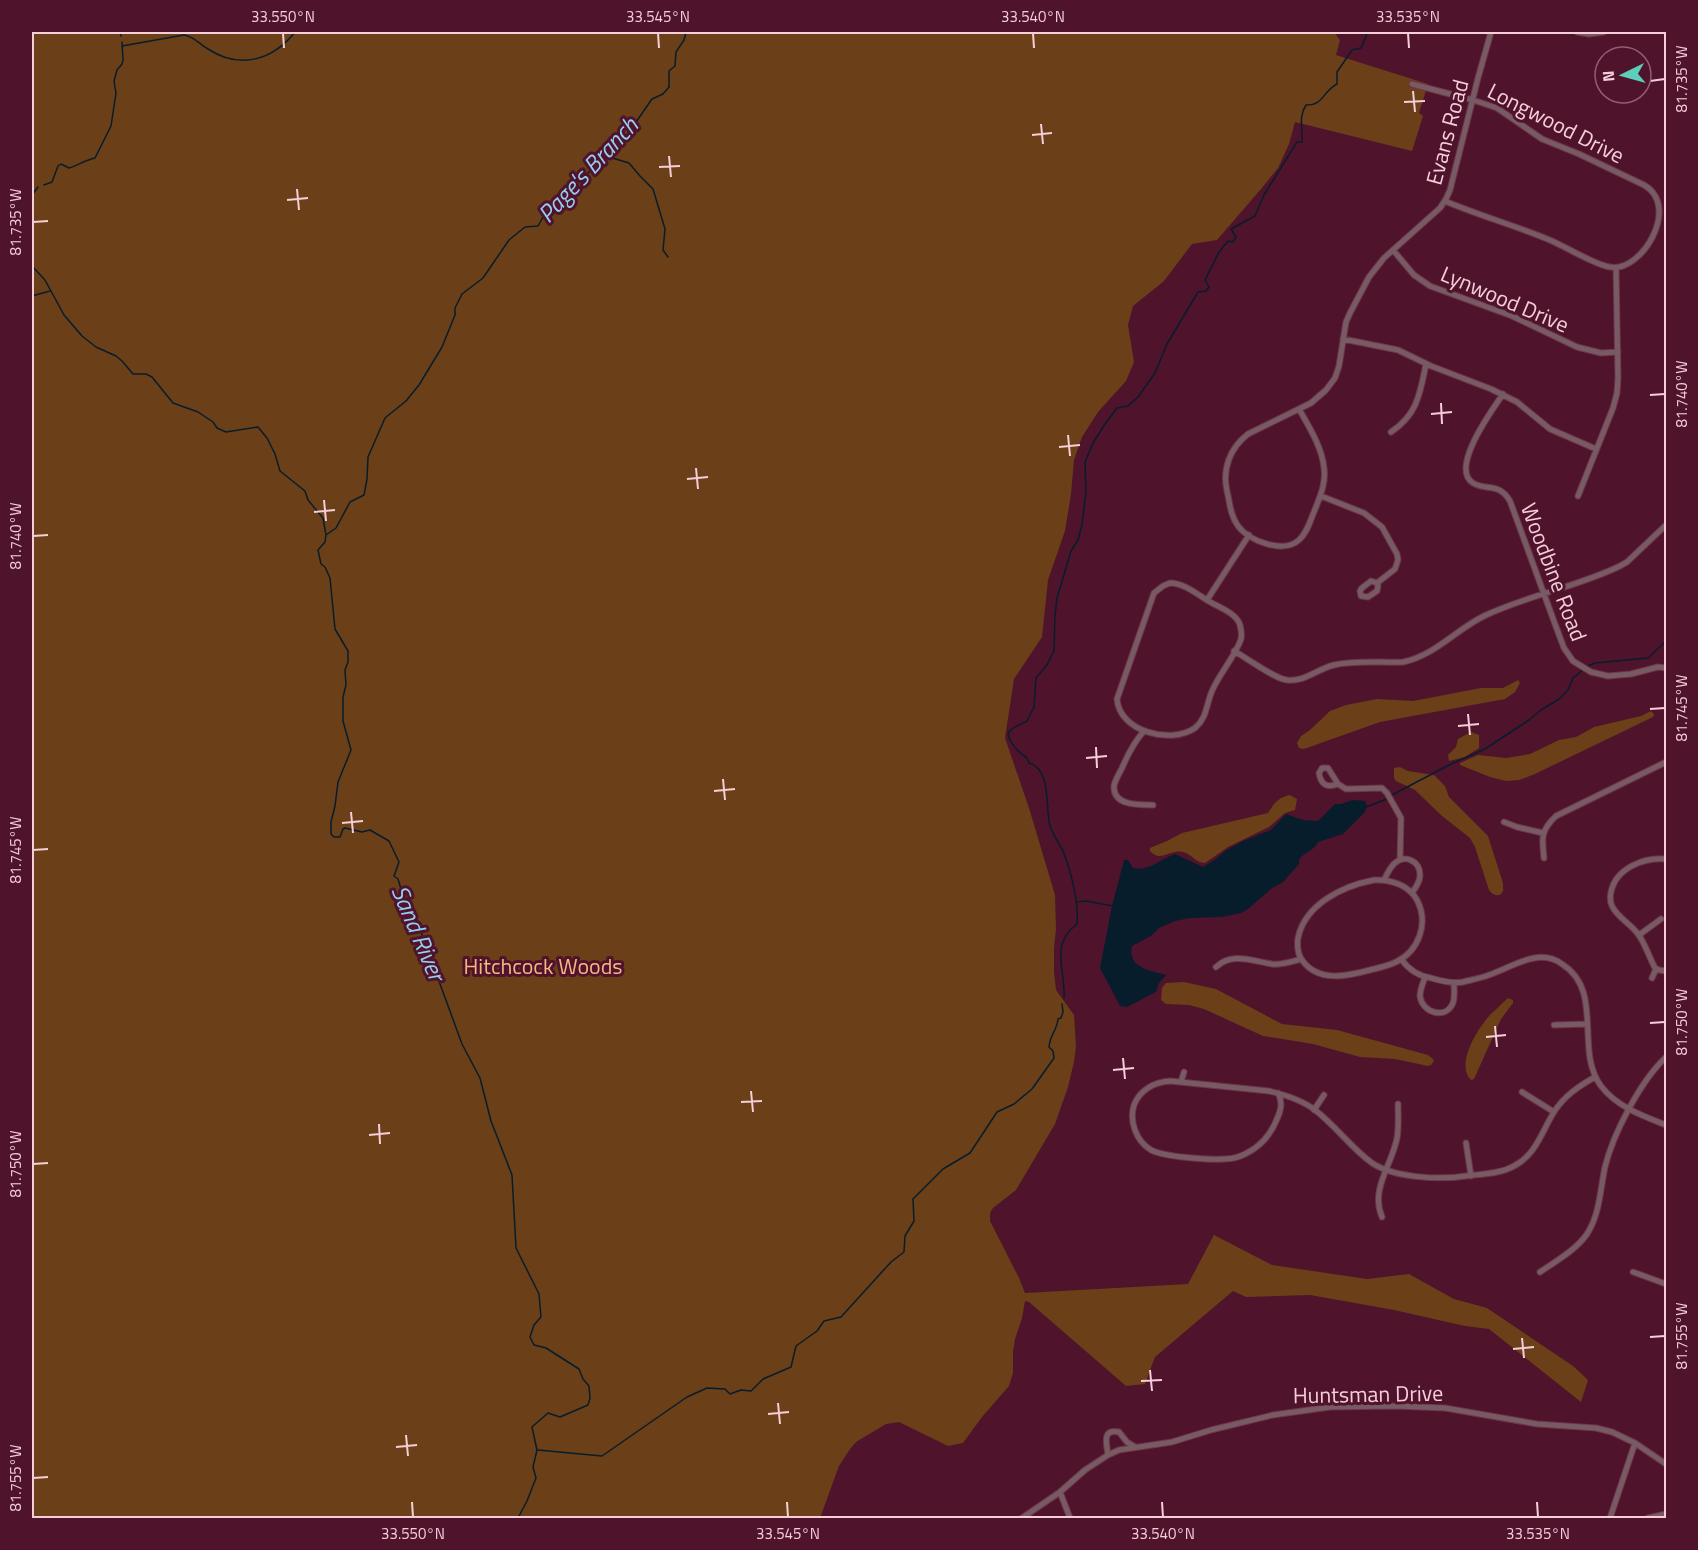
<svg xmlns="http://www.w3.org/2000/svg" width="1698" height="1550" viewBox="0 0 1698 1550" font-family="'Titillium Web',sans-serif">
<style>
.green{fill:#6b3f17}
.water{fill:#071d2c}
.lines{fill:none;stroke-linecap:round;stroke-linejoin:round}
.stream{stroke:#071d2c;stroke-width:1.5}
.minor-casing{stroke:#6d354b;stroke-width:7}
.minor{stroke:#785a63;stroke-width:5}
.ticks{fill:none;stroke:#f6ceda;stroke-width:2}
.labels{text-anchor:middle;stroke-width:6;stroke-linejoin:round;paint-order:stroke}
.street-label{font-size:22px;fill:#f6ceda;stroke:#4f132c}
.park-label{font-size:22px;fill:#f7b580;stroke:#4f132c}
.water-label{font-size:24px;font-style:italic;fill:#97cdf3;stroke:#4f132c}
.neatline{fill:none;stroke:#f6ceda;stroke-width:2}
.ticks-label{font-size:15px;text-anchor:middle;fill:#f6ceda}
</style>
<rect width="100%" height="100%" fill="#4f132c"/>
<path class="green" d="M32 32H1334L1340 40 1336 55 1428 84 1419 113 1423 116 1412 151 1295 122 1289 144 1278 168 1261 189 1217 240 1192 244 1164 281 1133 306 1128 325 1134 362 1126 381 1098 412 1082 437 1074 460 1071 494 1065 531 1048 580 1042 637 1014 679 1005 738 1029 808 1055 895 1056 929 1054 948V972L1056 990 1074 1015 1076 1046 1074 1062 1068 1087 1055 1124 1016 1190 993 1208 990 1213V1221L1019 1278 1025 1293 1188 1284 1214 1235 1272 1265 1367 1279 1409 1274 1454 1299 1487 1308 1573 1366 1588 1380 1581 1402 1489 1329 1465 1326 1394 1310 1310 1295 1246 1297 1233 1291 1155 1357 1145 1384 1126 1386 1029 1302 1025 1301 1022 1318 1015 1339 1013 1352V1373L1009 1386 982 1417 963 1443 948 1446 899 1422 886 1424 856 1442 850 1449 839 1466 820 1518H32Z
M1518 680 1520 683 1515 692 1505 699 1380 722 1304 749 1299 748 1297 743 1301 736 1310 730 1330 711 1346 705 1377 699 1413 701 1481 688H1503Z
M1651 711 1654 714 1653 717 1535 774 1519 780 1506 781 1490 777 1460 765V763L1478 755 1506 758 1530 754 1559 740 1576 737 1594 727 1641 716Z
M1471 732 1479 735V748L1465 757 1449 761 1448 755 1456 747 1458 739Z
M1400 767 1408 771 1434 775 1445 786 1449 797 1488 836 1503 883V891L1501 894C1496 897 1492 894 1489 890L1475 847 1470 838 1442 816 1415 790 1396 781 1394 778V768Z
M1290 795 1297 799 1295 810 1285 813 1269 827 1228 847 1205 863C1195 863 1192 854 1183 852 1170 849 1160 863 1150 851V848L1167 841 1182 833 1268 813C1274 803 1279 797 1290 795Z
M1184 982 1216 989 1282 1024 1337 1030 1428 1055 1433 1059 1434 1061 1431 1065 1428 1066 1395 1059 1360 1057 1313 1044 1263 1036 1204 1009 1189 1005 1166 1004 1161 1000 1162 988 1166 983Z
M1508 998 1513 1000V1003L1501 1019 1474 1079 1471 1080C1455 1064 1478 1028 1490 1015 1496 1009 1502 1004 1508 998Z"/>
<path class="water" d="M1353 800 1365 801 1367 806 1365 812 1343 834 1318 842 1315 847 1302 856 1299 860V864L1283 882 1271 889 1248 909 1241 913 1222 917 1190 918 1175 921 1159 928 1151 936 1132 946C1127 967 1150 971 1166 975L1159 983 1156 992 1127 1007 1120 1006 1100 968 1112 906 1124 860H1128L1133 868C1149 872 1160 859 1175 854L1203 867 1216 859 1225 851 1243 841 1271 830 1286 814 1303 820 1318 821 1335 804H1341Z"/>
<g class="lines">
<path class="stream" d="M120 32 121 36
M122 46 184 35C195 37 199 44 208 49 240 70 273 60 295 32
M609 157 629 163 640 176 653 189 665 229 663 250 668 257
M44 185 52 182 58 166 61 164 69 168C78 165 86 160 95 158L111 126 116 93 114 81 117 70 122 64 123 60 122 42
M32 195 38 187
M32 266 45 280 64 315 82 336 96 347 116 356 122 361 133 374H146L152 377 173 403 198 412 213 422 217 428 226 432 258 427 267 438 275 454 280 471 305 491 308 500 323 518 326 535 325 542 318 550 321 564 325 567 330 578 335 629 348 651V662L345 670 346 685 343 697V721L351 750 338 782 335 806 331 822V834L334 837H340L343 829 345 828 362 832 370 830 389 841 399 862 394 876 398 879 407 909 413 910 462 1044 480 1078 491 1121 512 1175 516 1248 539 1294 541 1317 534 1325 530 1337 534 1345 546 1348 579 1369 583 1379 589 1386 590 1398 588 1405 560 1417 548 1413 532 1427 537 1450 533 1467 536 1478 527 1501 518 1518
M32 296 50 291
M326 535 336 528 350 502 364 495 367 479 368 457 385 418 406 401 419 385 442 347 455 315V308L462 294 483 278 509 240 525 227 538 226 543 217 554 213 578 188 577 183 581 174H587L603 158 608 157 625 138 652 99 663 94 669 87V71L675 66 676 52 684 40 686 32
M1588 666 1595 663 1648 658 1666 641
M1390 796 1451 764 1485 749 1529 720 1541 710 1559 699 1568 690 1573 678 1584 669
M1366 807 1387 799
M1077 902 1086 901 1113 906
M1064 998C1066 971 1049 945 1077 924 1079 903 1071 871 1063 851 1059 843 1053 835 1050 826 1045 809 1052 769 1029 763L1027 758C1019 753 1009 743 1008 733L1013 728 1027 721 1034 707 1036 678 1047 665 1054 651 1055 616 1057 598 1071 551 1078 540 1082 525 1086 492 1085 462 1093 443 1105 424 1117 408 1128 406 1138 397 1155 373 1167 344 1198 292 1206 291 1209 287 1205 280 1219 252 1228 241 1233 242 1236 237 1231 229 1255 216 1264 195 1297 142H1302C1303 129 1298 117 1306 105 1323 106 1323 91 1337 84V72L1352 50 1361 48 1368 32
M538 1450 602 1456 687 1397 707 1388 725 1389 730 1394 741 1390 751 1391 763 1379 791 1367 796 1346 817 1331 824 1321 841 1317 891 1262 904 1252 905 1236 914 1221 913 1199 943 1169 970 1153 997 1112 1014 1104 1032 1089 1054 1058 1053 1051 1049 1047C1050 1034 1057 1031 1058 1019L1061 1018 1063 1012 1062 1004"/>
<g class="minor-casing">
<path id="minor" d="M1577 32 1589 34 1604 32
M1412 84 1473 100 1497 108 1542 139 1579 154 1644 185C1681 206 1642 273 1610 267 1595 265 1568 248 1552 241 1517 226 1480 216 1445 201
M1393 250 1414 275 1430 286 1512 316 1577 347 1601 353 1618 352
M1343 339 1398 350 1431 366 1491 389 1517 402 1550 429 1596 449
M1503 394C1493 409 1449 468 1473 483 1486 491 1499 482 1510 501L1555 624 1564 648 1573 661 1591 672 1608 676 1631 674 1658 667 1666 668
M1299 409C1309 427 1322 447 1324 468 1326 482 1321 494 1316 507 1311 518 1308 532 1299 540 1283 554 1249 541 1238 526 1230 515 1230 503 1227 491 1222 469 1230 448 1248 434L1311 403 1326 390 1335 378 1339 366 1346 322 1350 313 1369 277 1384 258 1440 208 1446 199 1450 190 1478 78 1491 32
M1391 432C1418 414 1420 393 1426 364
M1321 496 1364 513 1382 527 1397 554 1398 560 1395 569 1377 583 1371 581 1362 588 1360 591 1361 596 1368 597 1377 591 1378 586 1377 583
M1578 496 1613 408 1617 393 1618 378 1616 268
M1170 583C1185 583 1199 596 1212 603 1221 608 1237 614 1240 625 1241 629 1242 634 1241 639 1236 655 1219 674 1212 691 1206 705 1207 718 1195 728 1170 745 1119 731 1117 699L1154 593 1163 586Z
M1207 600 1249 535
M1234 651C1247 658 1275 679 1287 680 1305 682 1317 669 1334 665 1356 660 1381 663 1403 662 1434 656 1457 629 1484 616 1528 595 1577 587 1620 566L1627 562 1666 525
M1144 731C1134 742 1128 754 1122 768 1119 774 1115 780 1114 786 1113 806 1139 805 1153 805
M1322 768H1328L1338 784C1327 788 1321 785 1319 773Z
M1338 784 1346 789 1382 788 1387 793 1401 818 1400 860
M1504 822 1517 827 1543 833
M1544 858C1542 839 1540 831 1556 816L1666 762
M1666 859C1644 857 1616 868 1611 892 1610 897 1610 902 1612 906 1617 917 1631 924 1638 934 1645 943 1649 957 1655 968L1659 970 1666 971
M1374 880C1390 879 1409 885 1417 900 1429 923 1419 951 1396 962 1388 966 1378 968 1370 970 1348 976 1318 983 1302 960 1298 954 1297 945 1298 938 1305 904 1343 886 1374 880Z
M1384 880C1387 874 1390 867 1395 863 1405 854 1420 861 1420 875 1420 882 1416 887 1412 893
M1639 935 1661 919
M1401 959C1409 970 1418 976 1431 978 1441 981 1452 984 1463 982 1471 980 1481 978 1489 975 1513 967 1538 947 1562 964 1605 991 1574 1050 1601 1086 1617 1107 1643 1116 1666 1125
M1216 967C1232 952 1252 961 1272 964 1282 965 1291 962 1301 959
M1425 977C1423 983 1420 990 1420 996 1422 1013 1446 1020 1453 1003 1455 997 1454 989 1454 983
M1652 978 1656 969
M1554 1025 1587 1024
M1181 1082 1184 1072
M1522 1092 1554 1112
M1278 1093C1283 1102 1281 1110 1277 1119 1271 1134 1261 1146 1247 1153 1240 1157 1232 1159 1224 1159 1209 1160 1164 1157 1151 1150 1136 1141 1129 1121 1134 1105 1140 1090 1154 1082 1170 1081L1269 1091C1286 1095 1302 1100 1315 1110 1336 1126 1351 1148 1372 1163 1395 1178 1439 1180 1466 1176 1481 1174 1500 1174 1514 1166 1536 1155 1542 1131 1554 1112 1564 1096 1579 1086 1595 1077
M1314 1110 1324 1095
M1466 1143 1471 1176
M1382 1217C1370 1189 1392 1165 1397 1138 1399 1128 1398 1115 1398 1104
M1540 1272C1556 1261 1576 1250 1587 1234 1600 1214 1600 1190 1605 1167 1613 1134 1640 1082 1665 1058
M1633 1272 1666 1284
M1108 1455C1107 1445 1101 1428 1119 1432L1127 1442 1135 1447
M1060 1492 1070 1518
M1022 1518 1060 1492 1085 1470 1108 1455 1119 1450 1172 1442 1211 1430 1273 1415 1330 1407 1396 1406 1445 1408 1537 1424 1596 1428 1612 1432 1635 1443 1666 1464
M1610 1518 1635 1443
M1648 1518 1666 1514"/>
</g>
<use href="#minor" class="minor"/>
</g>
<path class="ticks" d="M283 33 284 48M658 33 659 48M1033 33 1034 48M1408 33 1409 48M1650 81 1665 79M1413 91 1415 112M1404 102 1425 101M1041 124 1043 144M1032 135 1052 133M669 156 671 177M659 167 680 166M297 189 299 210M287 200 308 198M33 222 48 221M1650 395 1665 394M1441 403 1442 424M1431 414 1452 412M1068 435 1070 456M1059 447 1080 445M696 468 698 489M687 479 708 477M324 500 326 521M314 512 335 510M33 536 48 535M1650 709 1665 708M1468 714 1470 735M1458 726 1479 724M1096 747 1097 768M1086 758 1107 756M723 779 725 800M714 791 735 789M351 812 353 833M342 823 363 821M33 850 48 849M1650 1023 1665 1022M1495 1026 1497 1047M1486 1037 1506 1035M1123 1058 1125 1079M1113 1070 1134 1068M751 1091 753 1112M741 1102 762 1101M379 1124 380 1144M369 1135 390 1133M33 1164 48 1163M1650 1337 1665 1336M1522 1338 1524 1358M1513 1349 1534 1347M1150 1370 1152 1391M1141 1381 1162 1380M778 1403 780 1424M768 1414 789 1412M406 1435 408 1456M396 1447 417 1445M33 1478 48 1477M412 1502 413 1517M787 1502 788 1517M1162 1502 1163 1517M1537 1502 1538 1517"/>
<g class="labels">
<g class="street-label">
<text transform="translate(1556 123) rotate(27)" y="8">Longwood Drive</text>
<text transform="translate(1447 132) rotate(-75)" y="8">Evans Road</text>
<text transform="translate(1505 299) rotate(23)" y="8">Lynwood Drive</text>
<text transform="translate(1554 572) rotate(69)" y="8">Woodbine Road</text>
<text transform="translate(1368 1394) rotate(-1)" y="8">Huntsman Drive</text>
</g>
<g class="park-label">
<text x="543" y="974">Hitchcock Woods</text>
</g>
<g class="water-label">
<text transform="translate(588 170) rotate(-47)" y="8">Page's Branch</text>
<text transform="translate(418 933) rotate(67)" y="8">Sand River</text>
</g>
</g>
<rect width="1698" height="1550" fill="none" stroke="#4f132c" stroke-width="66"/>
<g transform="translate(1623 75) rotate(265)"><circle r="28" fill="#4f132c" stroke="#925e72" stroke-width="1.5"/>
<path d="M0-4.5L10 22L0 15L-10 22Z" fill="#5dceb9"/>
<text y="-9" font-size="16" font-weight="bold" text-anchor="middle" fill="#f6ceda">N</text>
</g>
<rect x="33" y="33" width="1632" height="1484" class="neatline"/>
<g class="ticks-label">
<text x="283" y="22">33.550°N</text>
<text x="658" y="22">33.545°N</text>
<text x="1033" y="22">33.540°N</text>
<text x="1408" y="22">33.535°N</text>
<text transform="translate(1682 79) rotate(-90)" y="5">81.735°W</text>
<text transform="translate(16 222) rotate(-90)" y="5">81.735°W</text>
<text transform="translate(1682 394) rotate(-90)" y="5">81.740°W</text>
<text transform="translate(16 536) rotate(-90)" y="5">81.740°W</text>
<text transform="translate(1682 708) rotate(-90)" y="5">81.745°W</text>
<text transform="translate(16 850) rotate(-90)" y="5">81.745°W</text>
<text transform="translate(1682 1022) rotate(-90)" y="5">81.750°W</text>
<text transform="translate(16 1164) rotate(-90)" y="5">81.750°W</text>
<text transform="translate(1682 1336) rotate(-90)" y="5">81.755°W</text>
<text transform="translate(16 1478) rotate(-90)" y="5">81.755°W</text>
<text x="413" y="1539">33.550°N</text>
<text x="788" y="1539">33.545°N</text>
<text x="1163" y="1539">33.540°N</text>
<text x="1538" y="1539">33.535°N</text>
</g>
</svg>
